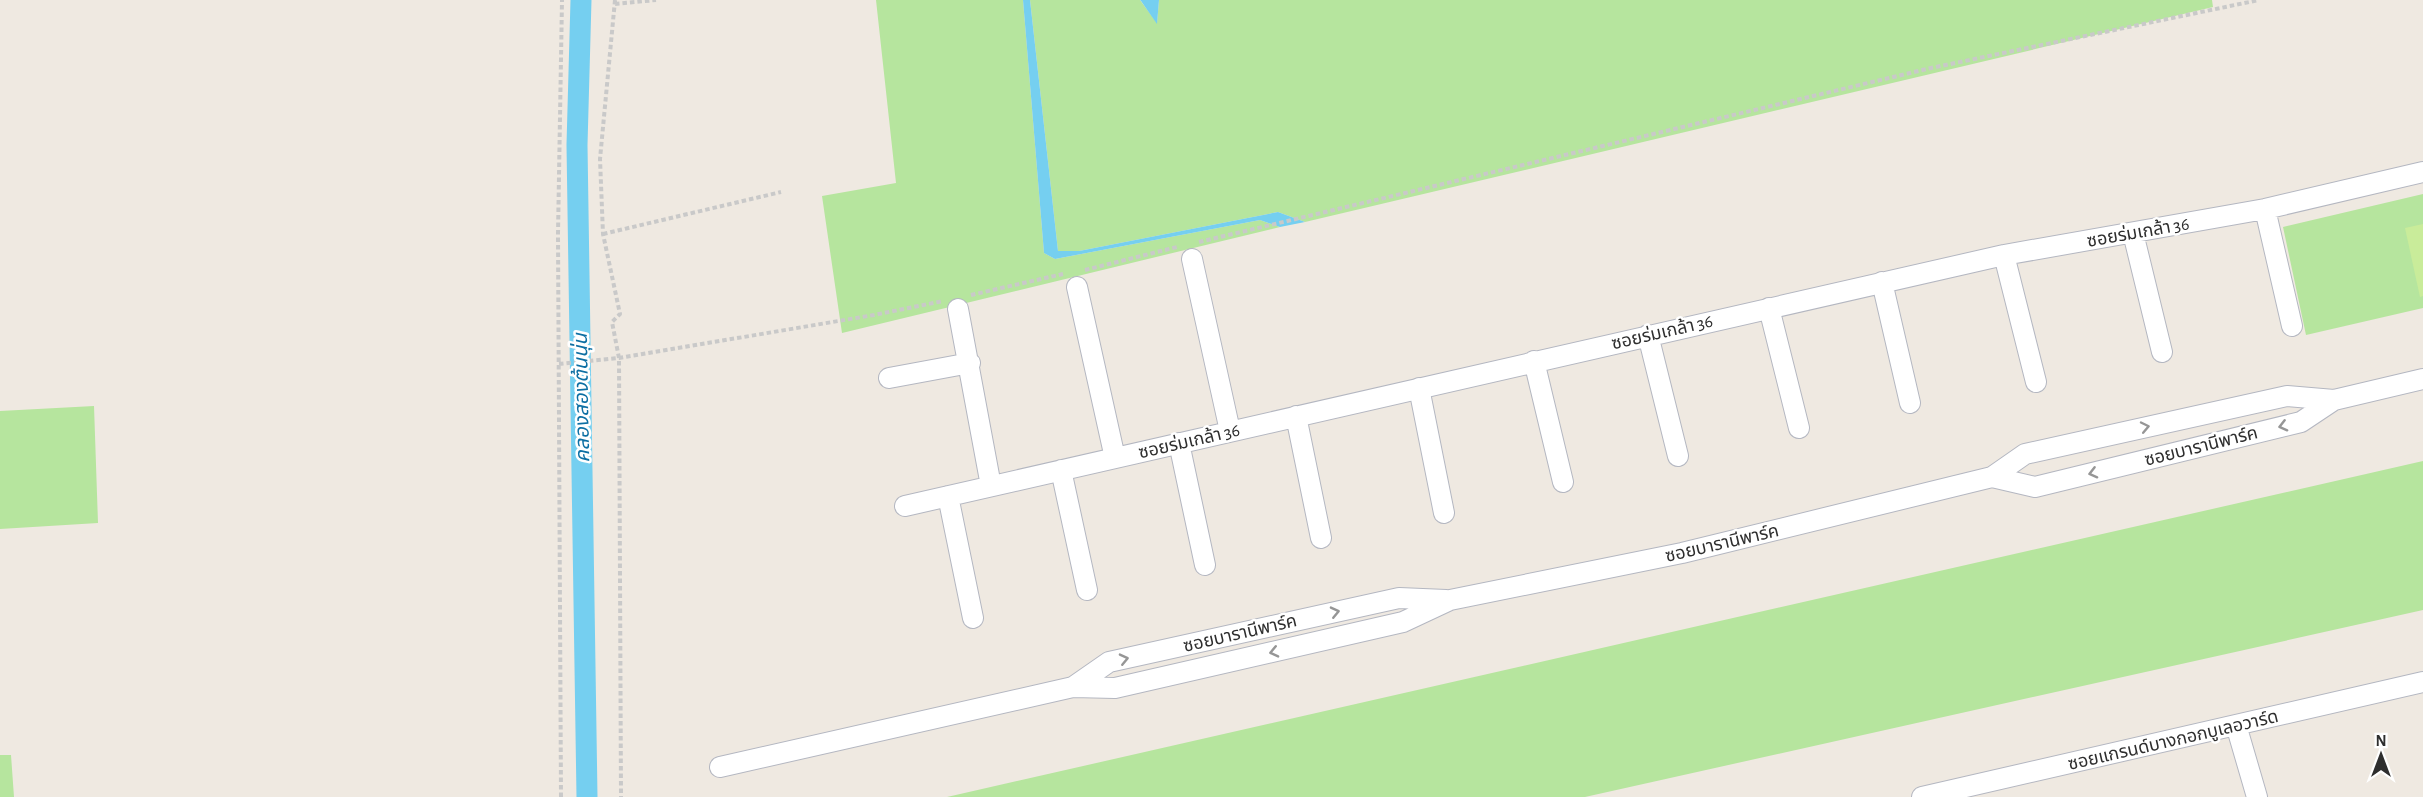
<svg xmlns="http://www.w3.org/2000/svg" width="2423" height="797" viewBox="0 0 2423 797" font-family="'Alegreya Sans','Noto Sans Thai',sans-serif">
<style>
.green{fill:#b6e59e}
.pitch{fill:#c9ec9a}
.water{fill:#75cff0}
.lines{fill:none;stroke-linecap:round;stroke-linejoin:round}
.canal{stroke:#75cff0;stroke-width:21}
.street-casing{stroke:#b4b7c1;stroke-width:22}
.path{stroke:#c9c9c9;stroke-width:4;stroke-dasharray:4.5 3;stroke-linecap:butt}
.street{stroke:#fff;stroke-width:20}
.oneway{stroke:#969696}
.labels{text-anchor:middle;stroke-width:5;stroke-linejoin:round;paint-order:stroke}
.street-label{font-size:18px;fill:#2e2e2e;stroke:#fff}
.water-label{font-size:20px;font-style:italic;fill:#0d6fa3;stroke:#fff}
</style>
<rect width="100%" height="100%" fill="#efe9e1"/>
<path class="green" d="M876 0H1023L1044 253 1055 259 1260 220 1280 227 842 333 822 196 896 183Z
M1030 0H1140L1157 23 1159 0H2212L2213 7 1305 222 1278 212 1079 251H1058Z
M2423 194V308L2306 335 2283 227Z
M94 406 98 523 0 529V411Z
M2423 461V610L1585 797H947Z
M0 755H11L14 797H0Z"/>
<path class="pitch" d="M2423 224V296L2420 297 2405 228Z"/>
<path class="water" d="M1023 0H1030L1058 251H1079L1278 212 1305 222 1280 227 1260 220 1055 259 1044 253Z
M1140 0H1159L1157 24 1141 1Z"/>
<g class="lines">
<path class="canal" d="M581 0 577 145 587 797"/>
<g class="street-casing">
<path id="street" d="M2265 209 2292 326
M2133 233 2162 352
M2004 255 2036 382
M1192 259 1230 431
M1882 282 1910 403
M1077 287 1115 458
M1769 308 1799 428
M958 309 991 486
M1648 335 1678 456
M1534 361 1563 482
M889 378 970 363
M1419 388 1444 513
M1296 416 1321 538
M1179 443 1205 565
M1061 470 1087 590
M1992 477 2035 487 2301 422 2334 400
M948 496 973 618
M905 506 2004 255 2265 209 2423 172
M1073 687 1109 662 1399 598 1446 600
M2236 725 2257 797
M720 767 1073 687 1115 688 1403 622 1450 600 1682 553 1992 477 2025 454 2287 396 2334 400 2423 379
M1922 797 2423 682"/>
</g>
<path class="path" d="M615 0 600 159 603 234 620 314 612 322 619 358 621 797
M615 4 656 0
M603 234 781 192
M1199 242 1931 68 2259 0
M1085 270 1177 247
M971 295 1063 274
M559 364 619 358 874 315 943 301
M561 797 558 234 562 0"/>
<use href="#street" class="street"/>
</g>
<defs><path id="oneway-chevron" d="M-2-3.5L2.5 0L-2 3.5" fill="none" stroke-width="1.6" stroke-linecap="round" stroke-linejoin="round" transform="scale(1.5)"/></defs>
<g class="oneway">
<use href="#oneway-chevron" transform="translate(2283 426) rotate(166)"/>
<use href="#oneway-chevron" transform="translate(2145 427) rotate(-12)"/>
<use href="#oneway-chevron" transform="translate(2093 473) rotate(166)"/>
<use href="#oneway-chevron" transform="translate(1335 612) rotate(-13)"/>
<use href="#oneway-chevron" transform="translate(1274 652) rotate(167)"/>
<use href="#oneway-chevron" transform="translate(1124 659) rotate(-13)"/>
</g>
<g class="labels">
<g class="street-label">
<text transform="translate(2138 232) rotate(-10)" y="6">ซอยร่มเกล้า 36</text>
<text transform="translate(1662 332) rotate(-13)" y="6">ซอยร่มเกล้า 36</text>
<text transform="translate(1189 441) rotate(-13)" y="6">ซอยร่มเกล้า 36</text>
<text transform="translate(2201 446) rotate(-14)" y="6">ซอยบารานีพาร์ค</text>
<text transform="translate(1722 543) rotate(-13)" y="6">ซอยบารานีพาร์ค</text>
<text transform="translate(1240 633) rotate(-13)" y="6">ซอยบารานีพาร์ค</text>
<text transform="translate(2173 740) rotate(-13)" y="6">ซอยแกรนด์บางกอกบูเลอวาร์ด</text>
</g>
<g class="water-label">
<text transform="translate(581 398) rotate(-91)" y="7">คลองสองต้นนุ่น</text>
</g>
</g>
<g transform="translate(2381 755)" stroke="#ffffff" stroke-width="4.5" paint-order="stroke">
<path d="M0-4.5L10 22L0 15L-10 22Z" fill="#2e2e2e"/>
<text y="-9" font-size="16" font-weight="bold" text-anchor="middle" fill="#2e2e2e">N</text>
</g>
</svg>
